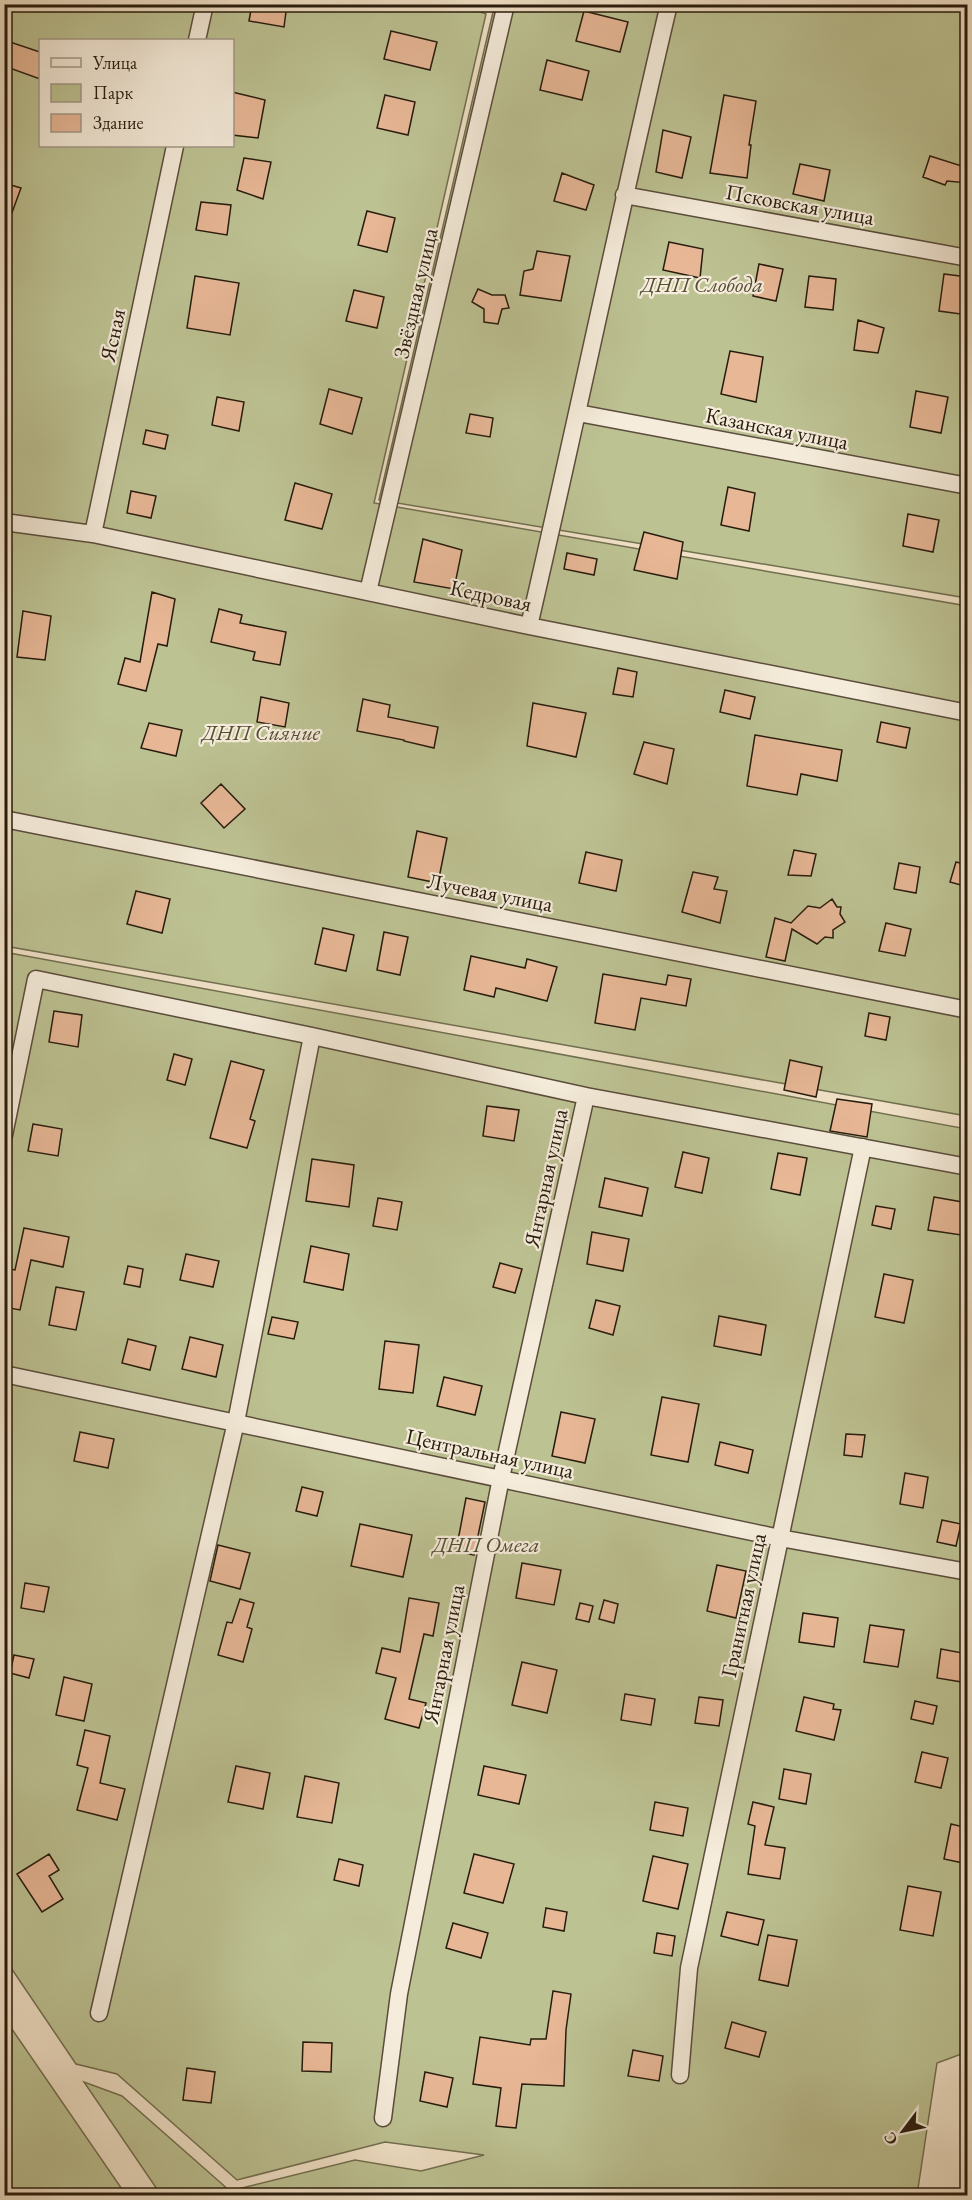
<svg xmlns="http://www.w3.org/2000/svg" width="972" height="2200" viewBox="0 0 972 2200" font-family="'EB Garamond',serif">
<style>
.green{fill:#bdc293;stroke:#726f50;stroke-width:1.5;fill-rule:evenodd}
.building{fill:#e7b796;stroke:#281c0d;stroke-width:1.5}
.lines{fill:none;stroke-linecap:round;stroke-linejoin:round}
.minor-casing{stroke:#5a4d3c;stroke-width:19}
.minor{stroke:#f5ecdb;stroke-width:16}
.labels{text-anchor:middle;stroke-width:4.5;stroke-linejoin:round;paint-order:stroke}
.street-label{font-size:22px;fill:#281c0d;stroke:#f5ecdb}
.park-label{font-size:22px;font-style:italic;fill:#554e35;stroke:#f5ecdb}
</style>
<rect width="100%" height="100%" fill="#f0e1c7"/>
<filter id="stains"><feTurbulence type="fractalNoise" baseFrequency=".00333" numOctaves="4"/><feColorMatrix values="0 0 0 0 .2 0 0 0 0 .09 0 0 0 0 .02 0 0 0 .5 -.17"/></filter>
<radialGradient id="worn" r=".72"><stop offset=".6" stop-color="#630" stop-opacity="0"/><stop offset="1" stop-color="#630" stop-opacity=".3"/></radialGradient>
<path class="green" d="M461 4 486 14 374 503 967 606V1116L5 946 4 5ZM40 40H232V146H40Z
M509 4 967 5V598L379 500 493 12Z
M4 952 967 1129V2052L937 2063 917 2195H161L84 2082 122 2096 230 2191 355 2160 421 2171 484 2155 385 2142 237 2180 117 2074 76 2064 5 1959Z
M4 2019H5L126 2195H5Z"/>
<path class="building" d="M252 4H287L284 27 249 21Z
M584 11 628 22 620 52 576 41Z
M391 31 437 42 430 70 384 59Z
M4 40 40 52V79L4 66Z
M547 60 589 71 582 100 540 90Z
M232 92 265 100 258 138 232 135Z
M385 95 415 102 408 135 377 128Z
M724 95 756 101 749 145H751L747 178 710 173Z
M663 130 691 137 682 178 656 172Z
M930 156 968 168V183L947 181 945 185 923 177Z
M244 158 271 162 263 199 237 190Z
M800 164 830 170 824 201 793 194Z
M562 173 594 185 586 210 554 201Z
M4 183 21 188 6 229H4Z
M201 202 231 205 227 235 196 230Z
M367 211 395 218 387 252 358 245Z
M669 242 703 249 700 278 663 270Z
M537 251 570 256 561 301 520 295 524 271 533 269Z
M759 264 783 269 776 301 753 296Z
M944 274 968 277V315L939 311Z
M195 276 239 283 230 335 187 328Z
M809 276 836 279 833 310 805 307Z
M478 289 492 295H505L509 308 502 309 498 324 484 322V309L472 302Z
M354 290 384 297 377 328 346 321Z
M858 320 884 328 878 353 854 350Z
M730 351 763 357 756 402 721 394Z
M329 389 362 398 352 434 320 424Z
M916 391 948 397 941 433 910 427Z
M217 397 244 402 239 431 212 425Z
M470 414 493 418 490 437 466 433Z
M146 430 168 435 165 449 143 444Z
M295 483 332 494 322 529 285 520Z
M728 487 755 493 749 531 721 525Z
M131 491 156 496 151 518 127 513Z
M908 514 939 520 933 552 903 546Z
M644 532 683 542 677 579 634 570Z
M423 539 462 550 454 589 414 582Z
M567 553 597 559 594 575 564 569Z
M152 592 175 599 167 646 158 644 146 691 118 684 125 658 140 662Z
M219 609 242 615 240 623 286 632 280 665 253 660 255 652 211 642Z
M23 611 51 616 45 660 17 657Z
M618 668 637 672 633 697 613 694Z
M725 690 755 697 750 719 720 712Z
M261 697 289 703 285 727 257 722Z
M363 699 390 705 388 717 438 727 434 748 404 741V740L357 731Z
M533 703 586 713 576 757 527 746Z
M881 722 910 728 906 748 877 742Z
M149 723 182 730 176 756 141 748Z
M755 735 842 750 837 781 801 774 797 795 747 786Z
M644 742 674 749 667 784 634 774Z
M221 784 245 809 224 828 201 803Z
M417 831 447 838 438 883 408 877Z
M794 850 816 854 811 876 788 875Z
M586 852 622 860 616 891 579 883Z
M956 862 968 865V887L950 882Z
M899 863 920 867 916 893 894 889Z
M693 872 718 877 714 889 727 891 720 923 682 912Z
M136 891 170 899 162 933 127 924Z
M832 899 837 907H841L840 914 845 922 833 930V938L825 937 817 944 792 929 785 961 766 957 775 918 791 923 808 906 820 908Z
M886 923 911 929 905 956 879 951Z
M323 928 354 935 346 971 315 964Z
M384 932 408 937 400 975 377 970Z
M471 956 525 968 527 959 557 967 547 1001 496 988 494 997 464 990Z
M603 974 666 985 668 975 691 979 686 1006 641 998 635 1030 595 1023Z
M54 1011 82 1015 78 1047 49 1042Z
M869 1013 890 1017 886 1040 865 1036Z
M174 1054 192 1059 185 1085 167 1080Z
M790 1060 822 1067 816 1097 784 1090Z
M231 1061 264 1070 250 1119 255 1121 247 1148 210 1138Z
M837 1099 872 1104 867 1137 830 1131Z
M487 1106 519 1110 514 1141 483 1136Z
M33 1124 62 1129 58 1156 28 1151Z
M683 1152 709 1158 702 1193 675 1187Z
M778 1153 807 1158 800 1195 771 1189Z
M312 1159 354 1165 349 1207 306 1201Z
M605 1178 648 1188 642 1216 599 1207Z
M934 1197 968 1203V1236L928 1230Z
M378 1198 402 1202 397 1230 373 1226Z
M876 1206 895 1209 891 1229 872 1225Z
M24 1228 69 1237 63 1267 31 1260 20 1310 4 1307V1268L15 1270Z
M592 1232 629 1239 623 1271 587 1264Z
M311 1246 349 1254 343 1290 304 1282Z
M186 1254 219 1261 213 1287 180 1280Z
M500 1263 522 1269 515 1293 493 1287Z
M128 1266 143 1269 140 1287 124 1284Z
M884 1274 913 1280 904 1323 875 1317Z
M56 1287 84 1292 76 1330 49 1325Z
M596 1300 620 1306 613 1335 589 1328Z
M719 1316 766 1325 761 1355 714 1346Z
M272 1317 298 1322 294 1339 268 1334Z
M190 1337 223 1345 216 1377 182 1369Z
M128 1339 156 1346 150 1370 122 1363Z
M385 1341 419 1345 413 1393 379 1389Z
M444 1377 482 1386 475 1415 437 1406Z
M662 1397 699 1404 688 1462 651 1455Z
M561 1412 595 1419 585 1463 552 1456Z
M80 1432 114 1439 108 1468 74 1461Z
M846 1434 865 1435 862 1457 844 1455Z
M720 1442 753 1450 748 1473 715 1465Z
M905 1473 928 1477 923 1508 900 1504Z
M302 1487 323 1492 317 1516 296 1511Z
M466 1498 485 1502 474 1555 456 1551Z
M942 1520 961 1524 956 1546 937 1542Z
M360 1524 412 1535 403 1577 351 1566Z
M218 1545 250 1553 240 1589 210 1581Z
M522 1563 561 1570 554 1605 516 1598Z
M717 1565 746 1571 736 1618 707 1611Z
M25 1583 49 1587 44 1612 21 1608Z
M409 1598 439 1603 433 1636 424 1634 409 1699 426 1703 419 1728 385 1719 396 1678 376 1673 382 1648 400 1652Z
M240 1599 254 1603 247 1627 252 1629 243 1662 218 1655 227 1622 232 1623Z
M604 1600 618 1604 614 1623 599 1619Z
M580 1603 593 1606 589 1622 576 1619Z
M803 1613 838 1618 834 1647 799 1642Z
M870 1625 904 1630 898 1667 864 1662Z
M941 1649 968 1654V1683L937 1678Z
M14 1655 34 1659 29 1678 10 1673Z
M522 1662 557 1670 547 1713 512 1705Z
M64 1677 92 1684 84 1721 56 1715Z
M625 1694 655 1699 651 1725 621 1720Z
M699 1697 723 1700 719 1726 695 1723Z
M804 1697 834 1704 833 1709 841 1710 834 1740 796 1731Z
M915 1701 937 1706 933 1724 911 1719Z
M85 1730 110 1736 100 1783 125 1789 117 1820 77 1810 88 1768 77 1765Z
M922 1752 948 1758 941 1788 915 1782Z
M236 1766 270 1773 263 1809 228 1802Z
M484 1766 526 1775 519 1804 478 1795Z
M784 1769 811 1774 806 1804 779 1799Z
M305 1776 339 1783 332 1823 297 1817Z
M655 1802 688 1808 683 1836 650 1830Z
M753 1802 774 1807 765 1845 785 1848 780 1879 748 1874 755 1826 748 1824Z
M951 1824 968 1828V1864L944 1859Z
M49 1854 59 1870 49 1876 63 1899 42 1912 17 1874Z
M474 1854 514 1864 503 1903 464 1893Z
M653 1856 688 1864 678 1909 643 1901Z
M339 1859 363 1865 359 1886 334 1880Z
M908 1886 941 1892 933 1936 900 1930Z
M546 1908 567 1912 564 1931 543 1927Z
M727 1912 764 1920 758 1945 721 1936Z
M453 1923 488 1933 481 1958 446 1948Z
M657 1933 675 1936 672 1956 654 1953Z
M768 1935 797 1940 788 1986 759 1980Z
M553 1991 571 1994 566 2030 564 2086 522 2084 516 2128 496 2126 501 2088 473 2084 480 2037 530 2045 531 2039H546Z
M732 2022 766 2032 759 2057 725 2048Z
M303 2042 332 2043 331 2072 302 2071Z
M633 2050 663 2056 659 2081 628 2076Z
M187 2068 215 2072 211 2103 183 2100Z
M425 2072 453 2078 447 2107 420 2101Z"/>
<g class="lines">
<g class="minor-casing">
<path id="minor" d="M197 40 205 4
M624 195 968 258
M578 413 968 486
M4 522 93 534 529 626 968 713
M93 534 175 146
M368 592 506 4
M529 626C577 419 620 211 669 4
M4 819 968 1010
M4 1135 36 979 312 1036 586 1096 968 1167
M4 1374 780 1538 968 1572
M99 2013 236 1422 312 1036
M680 2075 689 1968 863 1147
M383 2118 399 1994 501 1478 586 1096"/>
</g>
<use href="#minor" class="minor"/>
</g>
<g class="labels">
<g class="street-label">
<text transform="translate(800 204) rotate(10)" y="8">Псковская улица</text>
<text transform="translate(415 293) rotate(-77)" y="8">Звёздная улица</text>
<text transform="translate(112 335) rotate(-78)" y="8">Ясная</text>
<text transform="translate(777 428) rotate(11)" y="8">Казанская улица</text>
<text transform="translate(491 595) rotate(12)" y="8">Кедровая</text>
<text transform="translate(490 892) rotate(11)" y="8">Лучевая улица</text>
<text transform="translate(545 1178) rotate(-78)" y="8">Янтарная улица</text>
<text transform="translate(490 1453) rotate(12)" y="8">Центральная улица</text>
<text transform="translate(743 1605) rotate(-78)" y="8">Гранитная улица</text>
<text transform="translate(443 1654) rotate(-79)" y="8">Янтарная улица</text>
</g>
<g class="park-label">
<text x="702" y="292">ДНП Слобода</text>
<text x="261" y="740">ДНП Сияние</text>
<text x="486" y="1552">ДНП Омега</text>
</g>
</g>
<rect width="972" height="2200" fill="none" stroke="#f0e1c7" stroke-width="24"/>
<rect x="6" y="6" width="960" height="2188" fill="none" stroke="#281c0d" stroke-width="3"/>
<rect x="12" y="12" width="948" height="2176" fill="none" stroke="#281c0d" stroke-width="1.5"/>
<rect x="39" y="39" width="195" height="108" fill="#f5ecdb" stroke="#a39989" stroke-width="1.5"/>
<rect x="51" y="58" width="30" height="9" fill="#f5ecdb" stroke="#a39989" stroke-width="1.5"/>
<text x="93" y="69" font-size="18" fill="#281c0d">Улица</text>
<rect x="51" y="84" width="30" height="18" fill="#bdc293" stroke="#a39989" stroke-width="1.5"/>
<text x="93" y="99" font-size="18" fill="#281c0d">Парк</text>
<rect x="51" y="114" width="30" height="18" fill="#e7b796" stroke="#a39989" stroke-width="1.5"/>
<text x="93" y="129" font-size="18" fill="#281c0d">Здание</text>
<g transform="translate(903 2131) rotate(238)" stroke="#f5ecdb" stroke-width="4.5" paint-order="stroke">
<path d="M0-4.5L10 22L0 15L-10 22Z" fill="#281c0d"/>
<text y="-9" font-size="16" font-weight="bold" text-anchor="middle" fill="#281c0d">С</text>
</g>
<rect width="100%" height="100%" filter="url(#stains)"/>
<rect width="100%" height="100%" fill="url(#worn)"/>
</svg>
